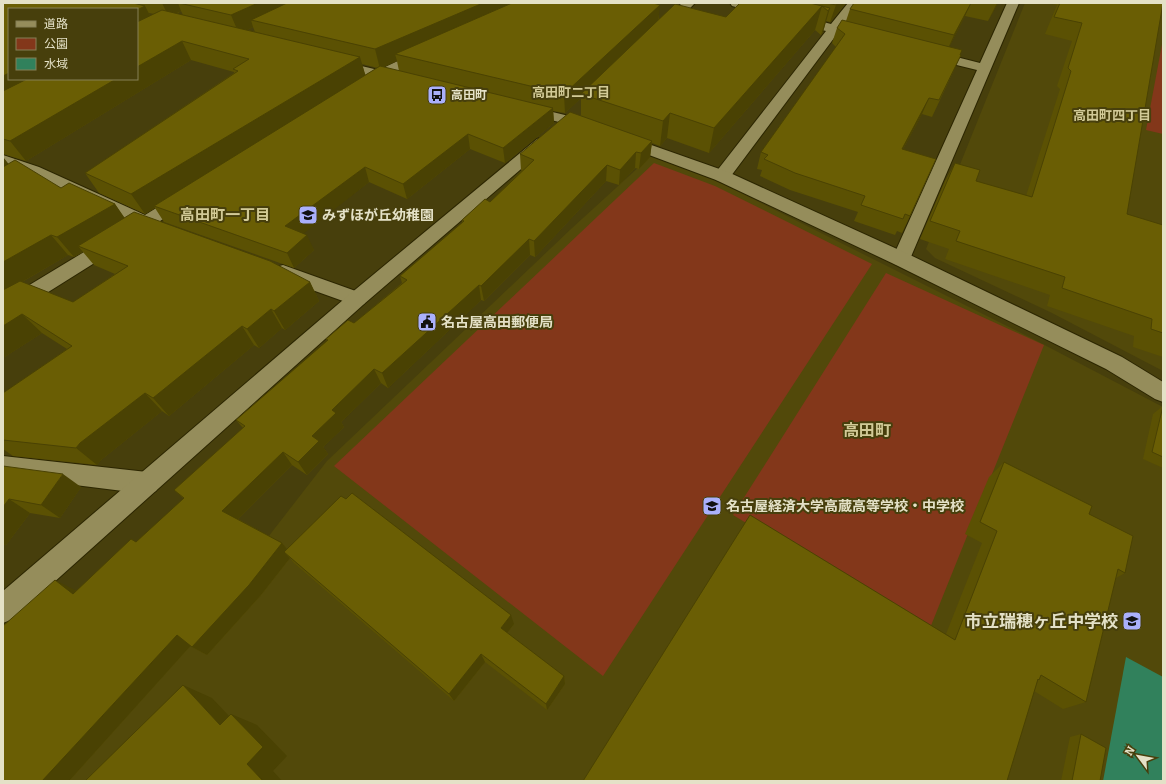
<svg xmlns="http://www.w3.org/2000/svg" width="1166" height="784" viewBox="0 0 1166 784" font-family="Bitter,'Noto Sans JP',serif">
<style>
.built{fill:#52490a}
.green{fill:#83371a}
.water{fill:#31815c}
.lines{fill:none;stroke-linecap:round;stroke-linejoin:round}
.street-casing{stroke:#2c2601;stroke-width:2}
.secondary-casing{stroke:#2c2601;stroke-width:2}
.street{fill:#958d5b;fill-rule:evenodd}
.secondary{fill:#958d5b;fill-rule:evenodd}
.wall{fill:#5b5103;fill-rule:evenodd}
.shaded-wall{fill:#4a4203}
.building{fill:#6a5e04;stroke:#4a4203}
.labels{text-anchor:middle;stroke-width:4;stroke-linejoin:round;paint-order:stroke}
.far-poi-label{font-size:12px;font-weight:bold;fill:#e4e1c7;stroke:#473f0c;text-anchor:start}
.far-neighbourhood-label{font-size:13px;font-weight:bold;fill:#d2ca97;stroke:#473f0c}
.poi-label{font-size:14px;font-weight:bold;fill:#e4e1c7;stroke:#473f0c;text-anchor:start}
.neighbourhood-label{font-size:15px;font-weight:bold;fill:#d2ca97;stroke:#473f0c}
.quarter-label{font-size:16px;font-weight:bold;fill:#d2ca97;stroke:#473f0c}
.near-poi-label{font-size:17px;font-weight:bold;fill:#e4e1c7;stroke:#473f0c;text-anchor:end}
</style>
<rect width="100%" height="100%" fill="#473f0c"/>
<path class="built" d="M1025 3H1163V371L1052 313 935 258 926 249Z
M651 156 715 180 1035 340 1163 407V781H56L258 550 327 461 571 229Z"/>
<path class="green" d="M1163 39V134L1146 130Z
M654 163 715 186 872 264 603 676 334 466Z
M886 273 1044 345 928 633 733 515Z"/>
<path class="water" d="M1126 657 1163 677V781H1103Z"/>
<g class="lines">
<g class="street-casing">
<path id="street" d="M730 3H750L831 24 848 3H860L842 27 870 34 872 37 870 40 865 41 837 34 728 180 722 181 716 180 714 176 716 172 826 31 732 6Z
M1007 3H1019L910 259 908 264 901 265 894 264 892 259 977 70 924 57 922 54 924 51 929 50 980 63Z
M425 51 430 52 432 55 430 58 386 78 371 87 366 88 361 87 359 84C365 74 412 54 425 51Z
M3 155 39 167 145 215 179 194 185 193 191 194 194 198 191 202 160 221 166 227 163 231 157 233 147 230 10 316 3 318V301L132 223 27 175 3 166Z
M283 265 364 294 367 299 364 304 357 306 276 277 273 272 276 267Z
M3 456 147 472 156 475 159 483 156 491 147 494 3 476Z"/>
</g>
<g class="secondary-casing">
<path id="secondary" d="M682 3H695L669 30H659L658 27 659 24Z
M336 60 404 76 406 79 404 82 399 83 331 67 329 64 331 61Z
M524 105 573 117 596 125 599 128 596 131 591 133 563 123 519 112 517 109 519 106Z
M623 135 728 172 908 254 1122 357 1163 382V402L1155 399 1106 369 894 264 716 180 617 143 615 140 617 137Z
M543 137 549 139 551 142 549 145 364 304 13 619 3 623V591L350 294 537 139Z"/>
</g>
<use href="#street" class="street"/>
<use href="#secondary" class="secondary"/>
</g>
<path class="wall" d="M3 3H659L658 4 659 19 726 17 740 3H846L830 22 826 21 823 32 821 35 815 30 709 153 667 138 660 146 652 143 650 157 639 169 635 168 619 185 606 181 535 257 530 255 484 301 481 300 388 388 381 383 341 422 344 427 323 447 328 454 307 475 292 465 238 519 282 543 287 549 514 624 507 633 564 676 565 684 547 710 485 662 454 701 294 563 290 558 261 595 207 655 190 646 69 781 75 590 76 591 136 542 184 499 174 490 243 428 236 420 327 341 326 339 354 323 402 283 400 276 462 223V220L490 202 522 170H521L520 154 581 116V98L565 113 553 111 554 123 505 163 470 149 407 199 369 182 303 233 314 250 294 268 164 222 155 208 145 214 99 193 85 173 234 73V72L191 60 26 161 3 154ZM9 9 137 79H9ZM181 11 183 15 177 14ZM149 13 154 14 150 16ZM253 27 255 32 247 30ZM397 61 399 71 383 67ZM362 64 378 68 365 75Z
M854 3H998L988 21 965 16 949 47 960 55H961L932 117 922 114 903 149 910 216 902 233 897 231 895 235 854 221 858 212 790 190 760 176 762 170 757 169 761 152 836 47 832 43 837 28 846 21 850 9Z
M1048 3H1163V10H1162L1127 214 1163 225V357L1133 347 1134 336 1047 306 1050 295 945 259 949 249 920 239 945 181 955 163 976 181 1026 196 1060 89 1057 86 1072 41 1045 34 1057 5Z
M3 157 8 164 61 188 115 204 124 218 310 282 319 301 285 330 282 328 259 348 254 345 169 416 162 411 101 460 97 465 13 456 3 449V393L67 349 42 333 3 358ZM83 252 94 265 115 274 73 302 22 282 68 255 74 257Z
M1163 406V468L1143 459 1153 414Z
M1004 462 1089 514 1125 573 1116 578 1086 702 1063 709 1034 691 946 634 982 543 965 534 989 477Z
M3 466 81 487 60 518 30 513 6 545 3 544Z
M1081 734 1100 781H1061L1070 737Z"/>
<path class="shaded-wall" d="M162 3H178L181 11 169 17Z
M258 3H305L251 20 253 27 239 34 231 15Z
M483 3H527L395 54 397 61 380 69 375 49Z
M837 3H846L830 22 836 5Z
M971 3 965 16 946 53 954 35Z
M997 3H998L988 21Z
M660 5 658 24 581 94V98L565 113 564 94Z
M145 6 155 25 137 34V10Z
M822 6 815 30 709 153 714 128Z
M830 8 823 32 821 35 828 11Z
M182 41 191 60 26 161 10 141 116 79H137V67Z
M360 57 366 77 154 206 155 208 145 214 131 194Z
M9 73V79H50L3 103V76Z
M929 98 922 114 894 165 902 149Z
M553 108 554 123 505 163 503 148Z
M670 113 667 138 660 146 663 121Z
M468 134 470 149 407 199 403 184Z
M652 141 650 157 639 169 641 153Z
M636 152 635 168 619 185 620 170Z
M3 157 15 172 3 178Z
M607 165 606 181 535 257 534 241Z
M365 167 369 182 293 242 285 226Z
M115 204 129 224 78 246 83 252 74 257 57 237Z
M51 235 68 255 13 287 3 301V262Z
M307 235 314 250 294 268 287 253Z
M529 239 530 255 484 301 481 286Z
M310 282 319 301 285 330 274 311Z
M479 285 481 300 388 388 382 373Z
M271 309 282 328 259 348 247 329Z
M22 314 42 333 3 358V326Z
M242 326 254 345 169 416 153 398Z
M374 369 381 383 341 422 344 427 323 447 328 454 307 475 298 462 312 436 332 410Z
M145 393 162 411 101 460 97 465 76 448 80 443Z
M283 452 292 465 234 523 222 511Z
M63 474 81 487 60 518 41 505Z
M9 499 30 513 6 545 3 544V507Z
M282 543 292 555 284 552 290 558 261 595 207 655 192 647Z
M55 580 75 590 92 603 73 594Z
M511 615 514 624 504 637 501 628Z
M177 635 193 643 69 781H42Z
M481 654 485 662 454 701 449 694Z
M564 676 565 684 547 710 546 704Z
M183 685 212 698 247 735 220 725Z
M231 714 257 725 287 756 273 771 282 781H263L247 764Z"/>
<path class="building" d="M3 3H133L145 6 137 10V9H9V73L3 76Z
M179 3H258L231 15Z
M287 3H483L375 49 251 20Z
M512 3H653L660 5 564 94 395 54Z
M740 3H810L830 8 828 11 822 6 714 128 670 113 663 121 581 94 675 4 726 17Z
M827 3H837L836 5Z
M854 3H971L954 35 850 9Z
M1060 3H1163L1127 214 1163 225V333L1151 329 1152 319 1062 288 1065 277 956 241 960 231 930 221 955 163 980 170 976 181 1032 197 1071 71 1068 68 1082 23 1054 17Z
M162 10 360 57 131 194 85 173 238 71 233 69 249 59 182 41 137 67V22Z
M842 20 962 50 960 55H961L939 100 929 98 902 149 936 159 910 216 905 214 903 219 861 205 865 196 795 173 764 159 768 155 761 152 845 34 837 28Z
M380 66 553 108 503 148 468 134 403 184 365 167 285 226 307 235 287 253 154 206Z
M27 79H116L10 141 3 139V91Z
M570 112 652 141 641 153 636 152 620 170 607 165 534 241 529 239 481 286 479 285 382 373 374 369 332 410 336 413 312 436 319 441 298 462 283 452 222 511 282 543 249 585 192 647 177 635 42 781H3V626L55 580 73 594 131 539 136 542 184 498 174 490 245 426 236 420 328 340 326 339 348 320 354 323 407 280 400 276 464 221 462 220 485 199 490 202 534 160 520 154Z
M15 160 61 188 69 183 115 204 57 237 51 235 3 262V167Z
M134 212 270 261 310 282 274 311 271 309 247 329 242 326 153 398 145 393 80 443 76 448 3 440V393L72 346 22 314 3 326V290L20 281 73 302 128 266 78 246Z
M1163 406V457L1152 452Z
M1004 462 1092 506 1089 514 1133 536 1125 573 1118 569 1086 702 1041 675 1039 680 1038 679 1007 781H583L750 515 955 640 997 531 980 522Z
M3 466 63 474 41 505 9 499 3 507Z
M352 493 511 615 501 628 564 676 546 704 481 654 449 694 284 552 341 496 346 499Z
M183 685 220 725 231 714 263 747 247 764 263 781H85Z
M1081 734 1106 748 1100 781H1072Z"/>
<defs>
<g id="bus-square" transform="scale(1)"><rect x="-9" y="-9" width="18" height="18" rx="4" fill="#aab0fb" stroke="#473f0c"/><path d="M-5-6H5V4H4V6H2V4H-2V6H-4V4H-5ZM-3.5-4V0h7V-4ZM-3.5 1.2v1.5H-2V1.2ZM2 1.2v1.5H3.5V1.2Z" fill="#111"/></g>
<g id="school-square" transform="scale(1)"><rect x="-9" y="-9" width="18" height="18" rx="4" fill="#aab0fb" stroke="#473f0c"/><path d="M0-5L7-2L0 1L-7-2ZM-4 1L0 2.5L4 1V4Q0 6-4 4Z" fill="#111"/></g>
<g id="civic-square" transform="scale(1)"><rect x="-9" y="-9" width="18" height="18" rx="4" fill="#aab0fb" stroke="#473f0c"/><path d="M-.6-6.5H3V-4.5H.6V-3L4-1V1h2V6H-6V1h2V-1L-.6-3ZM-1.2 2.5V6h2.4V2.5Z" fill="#111"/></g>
</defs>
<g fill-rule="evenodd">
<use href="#bus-square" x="437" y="95"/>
<use href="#school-square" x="308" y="215"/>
<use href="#civic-square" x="427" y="322"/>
<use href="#school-square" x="712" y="506"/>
<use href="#school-square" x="1132" y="621"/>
</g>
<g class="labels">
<g class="far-poi-label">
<text x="451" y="99">高田町</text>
</g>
<g class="far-neighbourhood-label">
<text x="571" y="97">高田町二丁目</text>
<text x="1112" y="120">高田町四丁目</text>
</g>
<g class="poi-label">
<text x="322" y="220">みずほが丘幼稚園</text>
<text x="441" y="327">名古屋高田郵便局</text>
<text x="726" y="511">名古屋経済大学高蔵高等学校・中学校</text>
</g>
<g class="neighbourhood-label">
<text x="225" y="220">高田町一丁目</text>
</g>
<g class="quarter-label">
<text x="867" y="436">高田町</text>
</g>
<g class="near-poi-label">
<text x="1118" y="627">市立瑞穂ヶ丘中学校</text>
</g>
</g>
<rect width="1166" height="784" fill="none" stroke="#e4e1c7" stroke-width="8"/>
<rect x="8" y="8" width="130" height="72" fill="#473f0c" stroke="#868057"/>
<rect x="16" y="21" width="20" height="6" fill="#958d5b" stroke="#868057"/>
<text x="44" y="28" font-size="12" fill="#e4e1c7">道路</text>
<rect x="16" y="38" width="20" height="12" fill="#83371a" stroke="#868057"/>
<text x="44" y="48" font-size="12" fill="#e4e1c7">公園</text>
<rect x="16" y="58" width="20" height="12" fill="#31815c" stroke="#868057"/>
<text x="44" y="68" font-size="12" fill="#e4e1c7">水域</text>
<g transform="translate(1138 756) rotate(302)" stroke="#473f0c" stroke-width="3" paint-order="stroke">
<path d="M0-3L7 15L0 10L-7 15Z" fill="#e4e1c7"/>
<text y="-6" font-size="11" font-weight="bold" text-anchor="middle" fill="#e4e1c7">N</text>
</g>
</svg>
